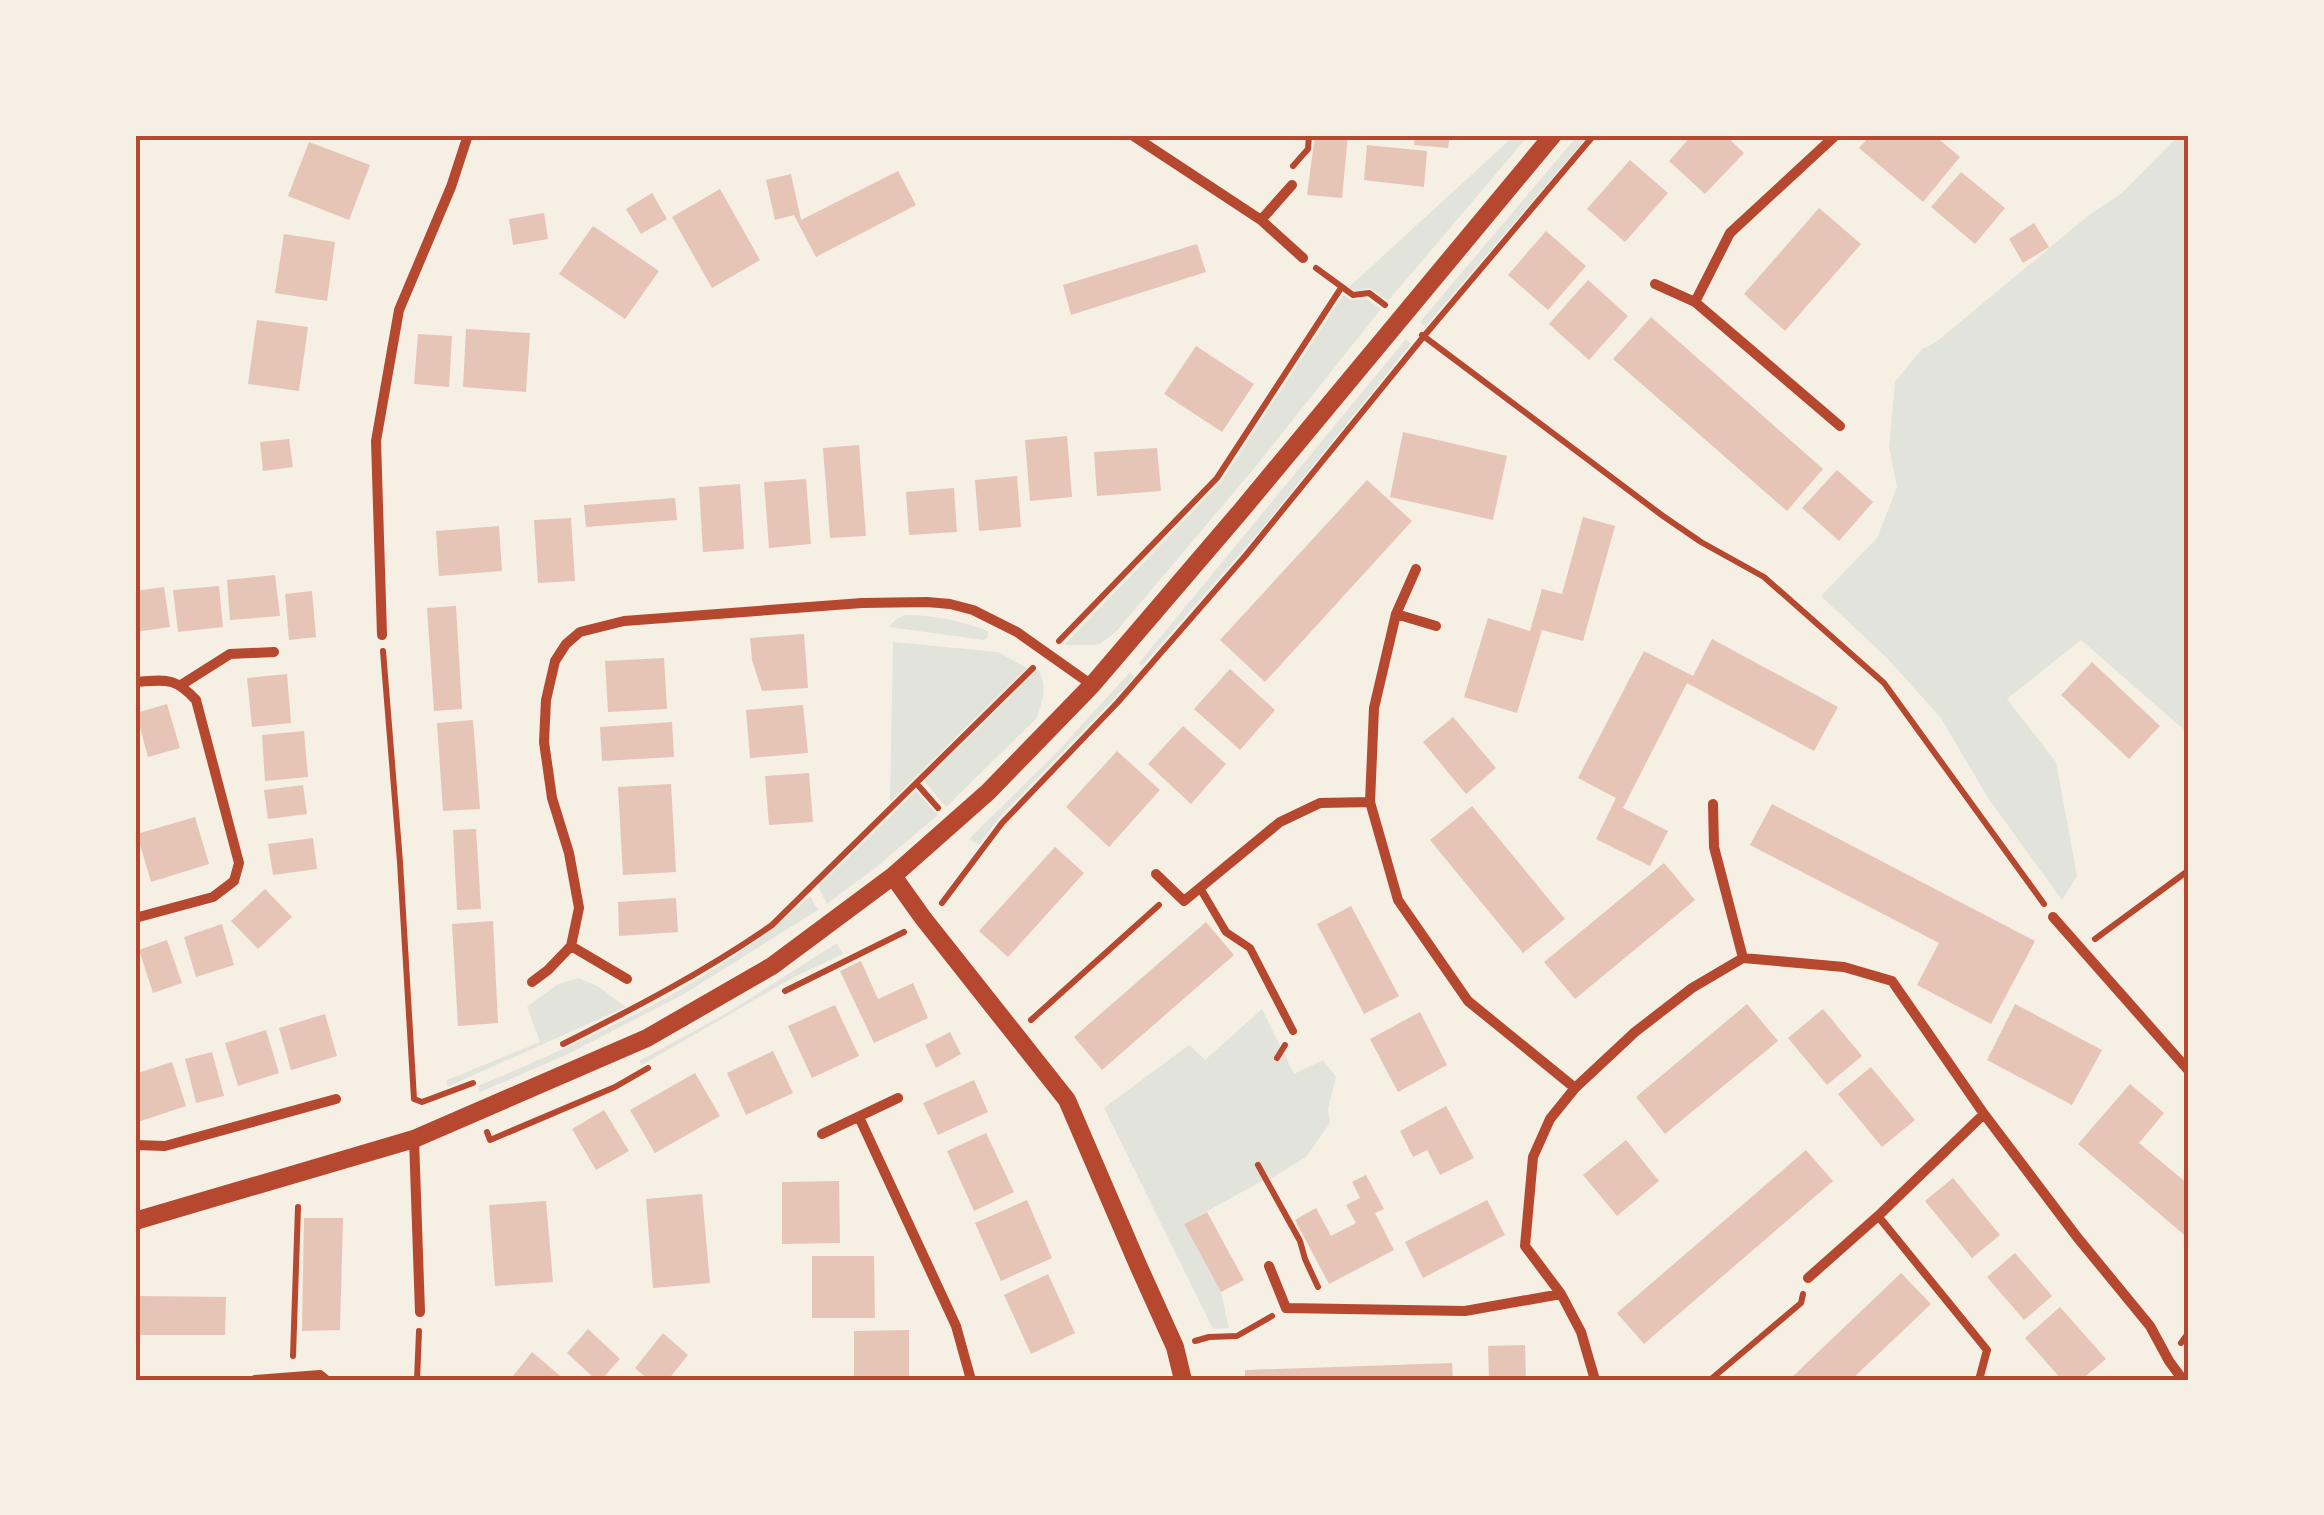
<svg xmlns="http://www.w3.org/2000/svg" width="2324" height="1515" viewBox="0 0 2324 1515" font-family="Montserrat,sans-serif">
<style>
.green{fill:#e2e4dc}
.building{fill:#e6c5b7}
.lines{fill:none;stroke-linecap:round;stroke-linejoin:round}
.path{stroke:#b5482f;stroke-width:6}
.service{stroke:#b5482f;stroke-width:8}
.minor{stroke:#b5482f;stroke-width:10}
.tertiary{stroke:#b5482f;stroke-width:18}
.neatline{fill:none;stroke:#b5482f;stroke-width:4}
</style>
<rect width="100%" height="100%" fill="#f6efe4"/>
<path class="green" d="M1515 135H1529L1388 301 1370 288 1355 291 1349 287Z
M1578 135H1589L1425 327 1420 322Z
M2179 135H2189V734L2081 640 2007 699 2056 762 2077 876 2062 900 1988 798 1941 718 1887 658 1821 596 1877 538 1897 487 1889 447 1895 382 1922 349 1935 343 2089 215 2122 193Z
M1343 295 1351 300 1367 299 1381 309 1256 466 1115 633 1098 645H1064L1221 482Z
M1406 339 1411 344 1260 531 1142 666 1139 663Z
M906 615C933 615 962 621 988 631L987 638 984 640 889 627 896 619Z
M893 642 998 652 1027 668 890 802Z
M1038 669C1048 688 1043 698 1037 718L946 807 924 781Z
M1130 672 1135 677 998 819 979 845 969 839 1059 750Z
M916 791 938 815 874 869 827 904 818 887Z
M810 896 818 910 684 994 564 1056 480 1092 478 1086C594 1037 716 983 810 896Z
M837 943 843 954 794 977 642 1065 639 1061 727 1013Z
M579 978 599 987 626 1007 447 1087V1080L540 1042 527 1007 558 984Z
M1262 1009 1294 1074 1323 1060 1336 1077 1328 1109 1330 1123 1306 1157 1270 1179 1262 1181 1184 1224 1221 1292 1229 1328 1213 1329 1104 1108 1189 1045 1205 1060Z"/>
<path class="building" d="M1315 135H1348L1342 198 1307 195Z
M1415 135H1450L1448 148 1414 145Z
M1692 135H1725L1744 153 1705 194 1669 161Z
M1871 135H1934L1960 157 1923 202 1859 148Z
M309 142 370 165 349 220 288 196Z
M1367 145 1427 151 1424 187 1364 180Z
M1630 160 1668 193 1625 242 1587 209Z
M898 171 916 205 816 257 794 215 775 220 766 180 791 174 801 220Z
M1961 172 2005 208 1975 244 1931 207Z
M720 189 760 260 712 288 672 217Z
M652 193 667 219 641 234 626 209Z
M1819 208 1861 244 1785 331 1744 294Z
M544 213 548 239 513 245 509 219Z
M2034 223 2049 247 2023 263 2009 239Z
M593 226 659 271 625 319 559 274Z
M1546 231 1586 266 1548 310 1508 275Z
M284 234 335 242 327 301 275 293Z
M1197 244 1206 272 1071 315 1063 285Z
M1588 280 1628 316 1589 360 1549 324Z
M1651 317 1823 469 1787 511 1613 359Z
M257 320 308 327 299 391 248 384Z
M466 329 530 333 526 392 463 387Z
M418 334 452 336 449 387 414 384Z
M1196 346 1254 384 1222 432 1164 394Z
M1403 432 1507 456 1493 520 1390 497Z
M1067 436 1072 497 1030 501 1025 440Z
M289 439 293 467 263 471 260 442Z
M859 445 866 536 830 538 823 448Z
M1157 448 1161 491 1097 496 1094 452Z
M1837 470 1873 502 1839 541 1802 508Z
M1017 476 1021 527 979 531 975 480Z
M806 479 811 544 769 548 764 482Z
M1367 480 1412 521 1265 682 1220 640Z
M740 484 744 549 703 552 699 487Z
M954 488 957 532 909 535 906 492Z
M675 498 677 520 586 527 584 505Z
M1583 517 1615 526 1583 641 1542 630 1517 713 1464 697 1488 618 1530 631 1542 589 1562 594Z
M571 518 575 581 538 583 534 520Z
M499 526 502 571 439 576 436 531Z
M275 575 280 616 230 620 227 580Z
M219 586 223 627 178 632 173 590Z
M164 587 170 627 135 632V591Z
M312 591 316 637 289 640 285 594Z
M456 606 462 709 434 711 427 608Z
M804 634 808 688 762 691 752 660 750 638Z
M1712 639 1838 707 1814 751 1687 683 1623 808 1668 831 1650 866 1596 839 1616 798 1578 778 1644 651 1693 676Z
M664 658 667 709 608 712 605 661Z
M2092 662 2160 726 2129 759 2061 695Z
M1230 669 1275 710 1240 750 1194 709Z
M287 674 291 723 252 727 247 678Z
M167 704 180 748 148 757 136 713Z
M803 705 808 753 750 758 746 710Z
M1453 717 1496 768 1466 794 1423 742Z
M473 720 480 809 443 811 437 723Z
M672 722 674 757 602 761 600 727Z
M1183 726 1226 764 1191 804 1148 764Z
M304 731 308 777 265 781 262 735Z
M1117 751 1160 790 1109 847 1066 807Z
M809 773 813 822 769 825 765 776Z
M671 784 676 872 623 875 618 787Z
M303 785 307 814 268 819 264 790Z
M1772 804 2035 941 1991 1024 1917 985 1939 943 1750 845Z
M1472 806 1565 919 1523 953 1430 840Z
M195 817 209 864 151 882 137 834Z
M476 829 481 909 457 910 453 830Z
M313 838 317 869 273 875 268 844Z
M1055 847 1084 873 1008 957 979 931Z
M1664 863 1695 900 1575 999 1544 962Z
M265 889 292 917 258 949 231 921Z
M676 898 678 932 619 936 618 902Z
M1351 906 1399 996 1364 1014 1317 924Z
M493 921 498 1023 458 1026 452 924Z
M1206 922 1234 955 1102 1070 1074 1037Z
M222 924 234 965 196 977 184 937Z
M167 940 182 983 153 993 139 950Z
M861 961 878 999 913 983 928 1018 874 1043 840 971Z
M1747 1004 1778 1041 1665 1134 1636 1097Z
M2015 1004 2102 1050 2072 1105 1987 1060Z
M835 1005 859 1056 812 1078 788 1026Z
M1823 1009 1862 1056 1827 1085 1788 1038Z
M1420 1012 1447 1065 1398 1092 1370 1039Z
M325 1014 337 1056 291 1070 279 1028Z
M266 1030 279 1073 238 1086 225 1043Z
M950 1032 961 1054 936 1068 925 1045Z
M773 1051 793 1093 746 1115 727 1073Z
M212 1052 224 1096 196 1103 185 1059Z
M172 1062 186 1106 135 1123V1074Z
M1871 1067 1915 1120 1882 1147 1838 1094Z
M695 1073 720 1116 655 1153 630 1110Z
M974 1080 988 1112 938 1135 923 1103Z
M2130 1084 2164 1113 2139 1143 2189 1185V1239L2078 1144Z
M1446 1106 1474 1158 1440 1175 1427 1150 1413 1157 1400 1131Z
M604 1110 629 1151 596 1170 572 1129Z
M986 1133 1014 1192 974 1211 947 1151Z
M1626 1140 1659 1181 1617 1216 1583 1175Z
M1806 1150 1833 1181 1644 1344 1617 1313Z
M1366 1175 1384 1209 1375 1213 1394 1250 1329 1284 1295 1220 1316 1208 1331 1236 1356 1223 1346 1205 1360 1198 1352 1182Z
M1953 1178 2000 1235 1972 1258 1925 1201Z
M839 1181 840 1243 782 1244V1182Z
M702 1194 710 1283 653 1288 646 1199Z
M1027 1200 1052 1258 1001 1281 975 1223Z
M1487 1200 1505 1235 1423 1278 1405 1242Z
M546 1201 553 1282 495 1286 489 1205Z
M1207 1212 1244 1280 1221 1292 1184 1224Z
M304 1218H343L340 1330 302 1331Z
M2015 1253 2052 1296 2024 1320 1987 1277Z
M812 1256H874L875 1318H812Z
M1901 1273 1931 1304 1851 1380H1789Z
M1048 1274 1075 1333 1031 1354 1004 1295Z
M139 1296 226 1297 225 1335H139Z
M2060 1307 2106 1359 2081 1380H2062L2025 1338Z
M588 1329 620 1359 601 1380H596L567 1353Z
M909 1330V1380H854V1331Z
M663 1333 688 1355 668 1380H649L635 1368Z
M1525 1345 1526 1380H1489L1488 1346Z
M532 1352 565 1380H518L513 1376Z
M1452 1363 1453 1380H1245V1370Z"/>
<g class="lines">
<path class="path" d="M1293 166 1308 149 1309 135
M1316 268 1353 295 1369 293 1385 305
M1422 335 1663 516 1701 542 1764 577 1884 683 2044 904
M1059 641 1217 478 1341 288
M383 651 400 862 414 1099 422 1102 473 1083
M916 783 938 808
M942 903 1002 823 1118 702 1246 555 1424 336 1594 135
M2095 939 2189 870
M785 991 904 932
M1031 1020 1159 905
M563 1044C635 1008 706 971 772 925L1033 668
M1277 1058 1285 1045
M487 1132 490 1140 615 1087 648 1068
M1258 1165 1300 1241 1305 1259 1318 1287
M1195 1341 1209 1337 1237 1336 1272 1316
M2181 1343 2189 1332
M293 1356 298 1207
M417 1380 419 1331
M1710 1380 1801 1303 1803 1294"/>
<path class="service" d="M1200 888 1226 932 1250 948 1293 1031
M1878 1216 1987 1350 1979 1380"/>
<path class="minor" d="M1132 135 1261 220 1303 258
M1261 220 1292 185
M1655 284 1695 302 1730 233 1836 135
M1695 302 1840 426
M1416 569 1396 614 1374 708 1370 802 1398 900 1468 1001 1575 1088
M1396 614 1436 626
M382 635 376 441 399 310 451 187 468 135
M135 682C165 680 174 676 196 700L239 863 234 881 213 897 135 918
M181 685 230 654 274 652
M1713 804 1714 847 1743 958
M1156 874 1184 901 1280 822 1320 803 1370 802
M2053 917 2189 1071
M627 979 571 946 579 908 569 853 552 798 544 742 546 700 555 661 566 644 580 632 624 621 862 603 927 602 950 604 973 610 1017 632 1092 685
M532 982 548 970 571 946
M859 1117 956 1326 971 1380
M822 1134 898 1098
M414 1139 420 1312
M135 1145 165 1146 336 1099
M1269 1266 1286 1308 1465 1311 1561 1294
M1808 1278 1878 1216 1984 1114
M255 1380 320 1375 326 1380
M1595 1380 1581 1332 1561 1294 1525 1246 1533 1157 1550 1119 1575 1088 1635 1032 1692 988 1743 958 1844 967 1892 981 1984 1114 2077 1237 2150 1326 2169 1361 2183 1380"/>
<path class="tertiary" d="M893 876 923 918 1067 1100 1138 1265 1175 1347 1183 1380
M135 1221 414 1139 647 1038 772 966 893 876 988 792 1092 685 1240 512 1553 135"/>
</g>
<rect width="2324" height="1515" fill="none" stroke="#f6efe4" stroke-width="275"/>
<rect x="138" y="138" width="2048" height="1240" class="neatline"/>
</svg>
